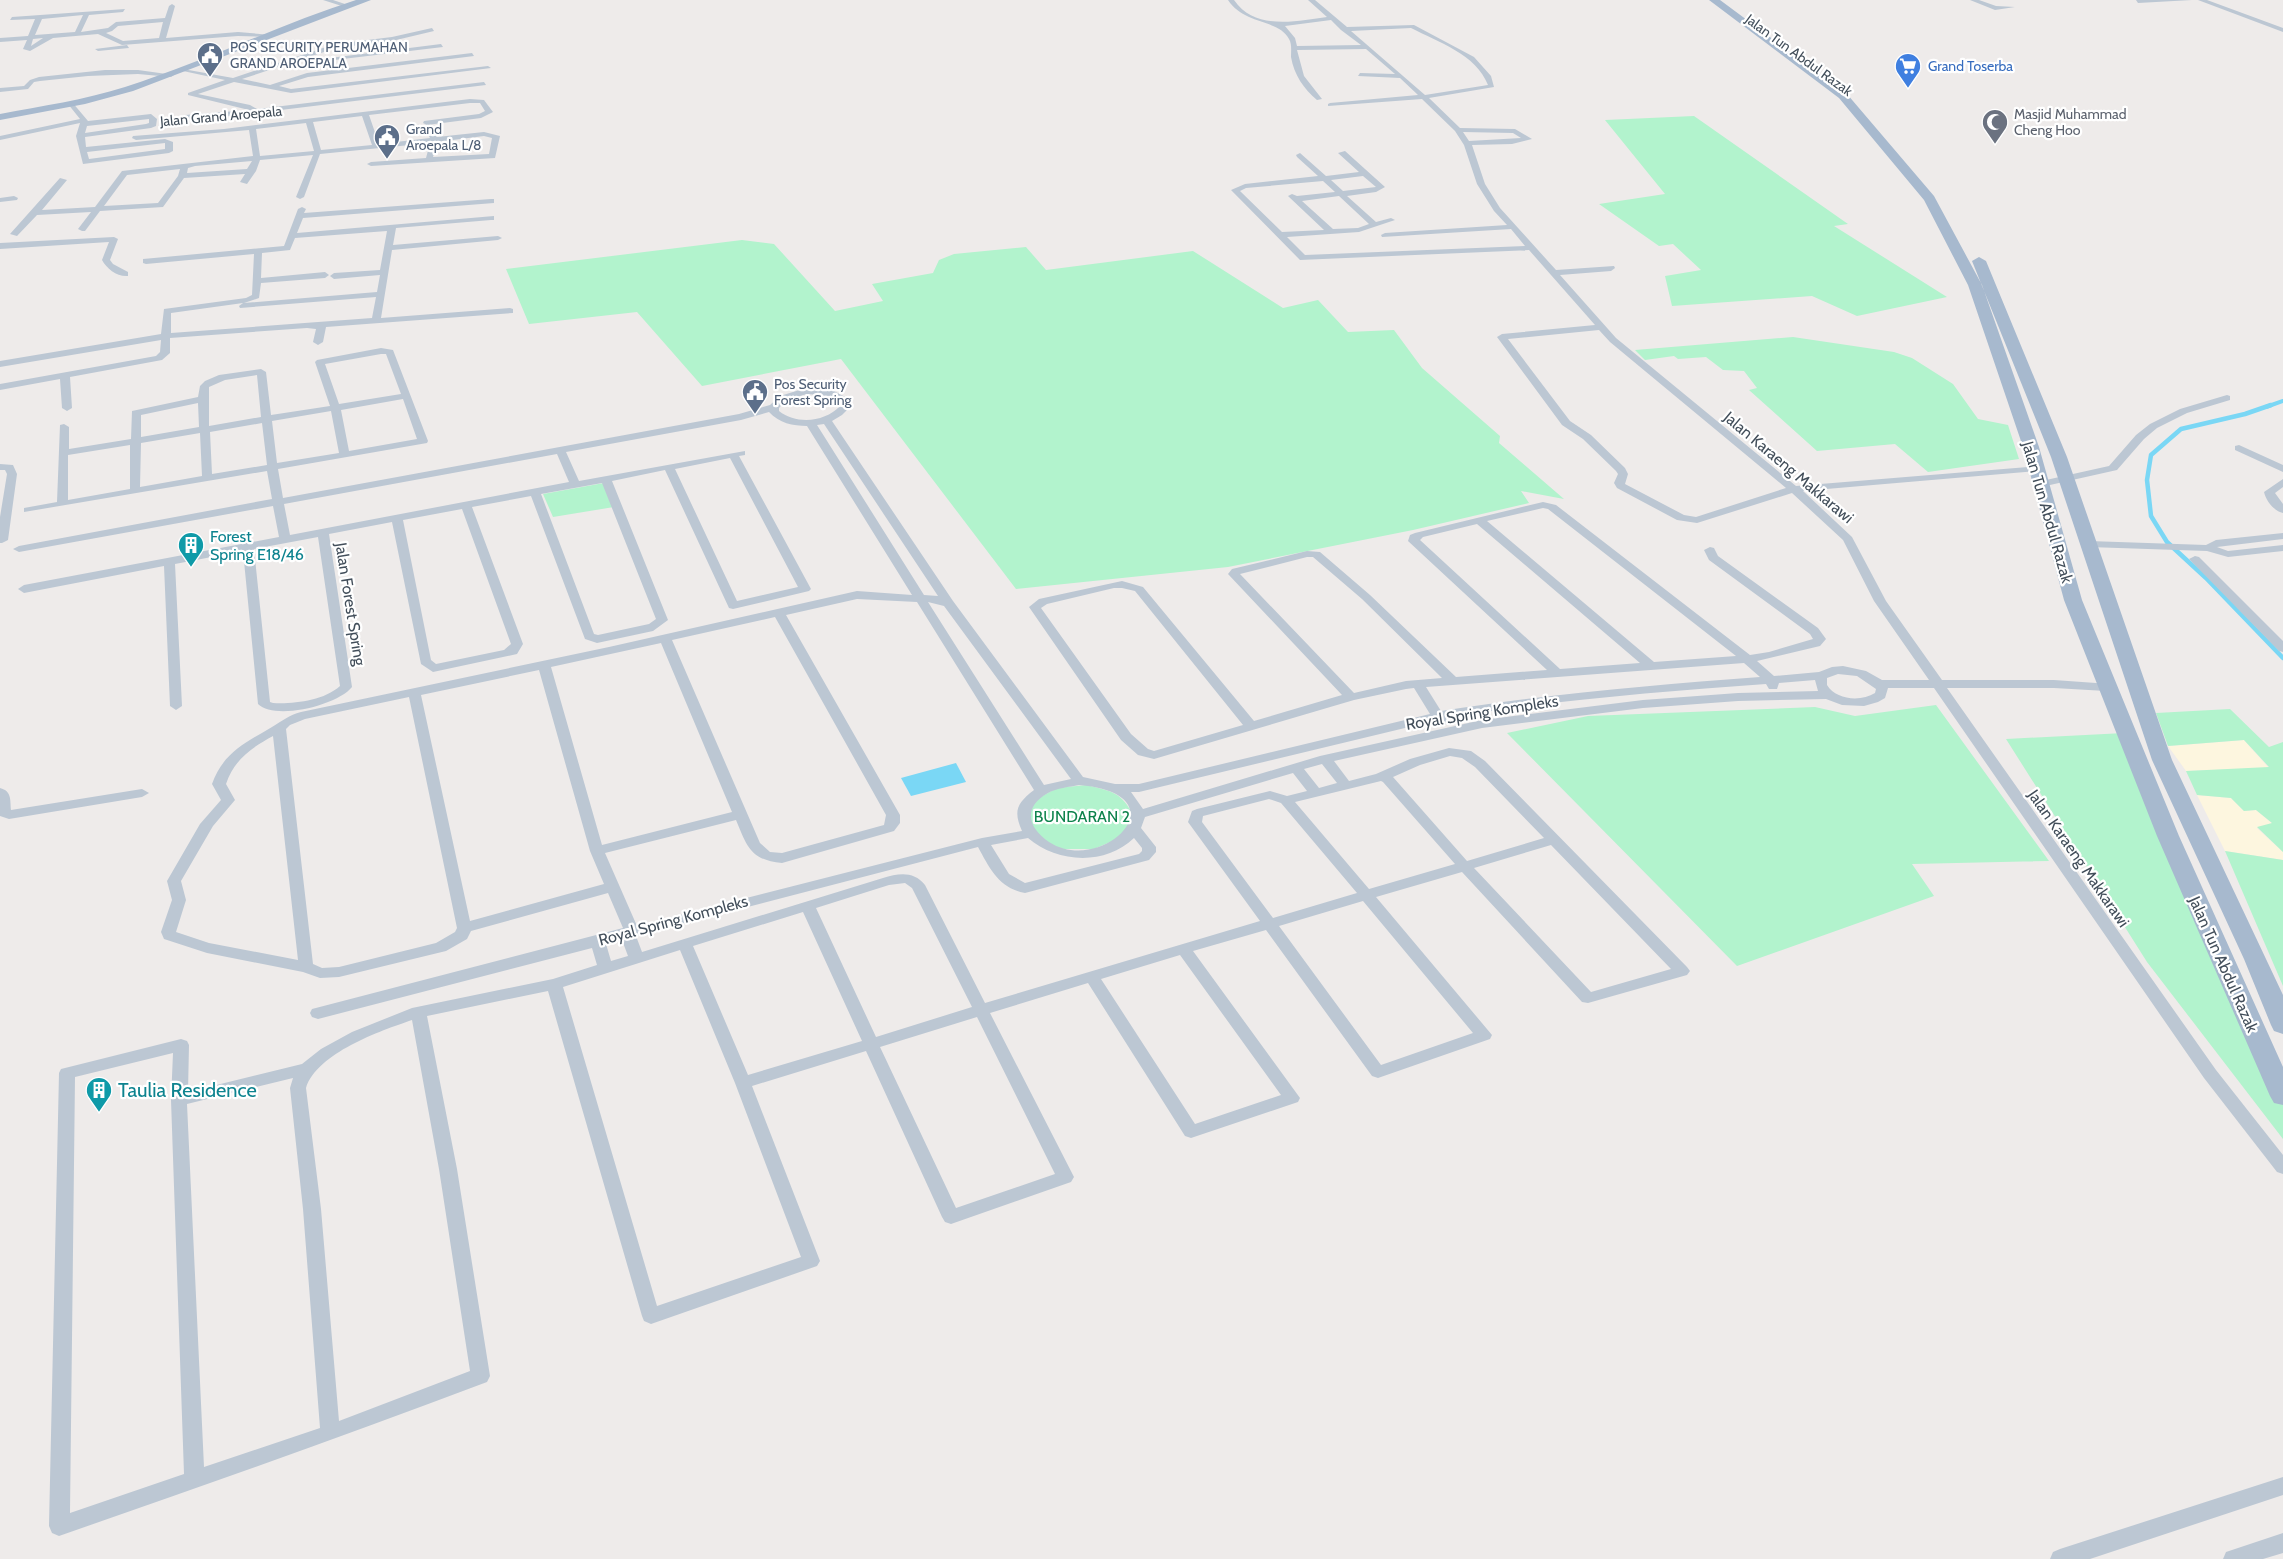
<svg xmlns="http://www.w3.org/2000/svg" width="2283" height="1559" viewBox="0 0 2283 1559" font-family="Cabin,sans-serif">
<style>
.commercial{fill:#fdf6df}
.green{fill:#b2f3cd}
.water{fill:#7ad7f5}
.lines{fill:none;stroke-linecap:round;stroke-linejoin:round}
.stream-far1{stroke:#7ad7f5;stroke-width:4}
.stream{stroke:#7ad7f5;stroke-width:4.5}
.street{fill:#bcc7d3;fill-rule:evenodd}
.primary{fill:#a7b9ce;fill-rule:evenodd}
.labels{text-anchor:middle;stroke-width:4.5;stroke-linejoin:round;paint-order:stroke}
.far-service-label{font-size:14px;fill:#4e5e75;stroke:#fff;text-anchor:start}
.far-street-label{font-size:14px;fill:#424e5a;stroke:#fff}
.far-shop-label{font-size:14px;fill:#366cbe;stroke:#fff;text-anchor:start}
.far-worship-label{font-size:14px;fill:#5b616d;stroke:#fff;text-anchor:start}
.street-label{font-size:16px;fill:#424e5a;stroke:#fff}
.culture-label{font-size:16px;fill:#0d838f;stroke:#fff;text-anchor:start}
.park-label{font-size:16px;fill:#0c824b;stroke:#fff}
.near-culture-label{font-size:20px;fill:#0d838f;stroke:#fff;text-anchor:start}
</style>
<rect width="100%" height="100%" fill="#eeebea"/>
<path class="commercial" d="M2244 740 2269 768 2186 771 2168 746Z
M2197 795 2231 798 2244 811 2256 810 2273 824 2257 828 2283 852V860L2225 851Z"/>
<path class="green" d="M1694 116 1848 224 1834 226 1947 297 1857 316 1812 296 1672 306 1665 276 1701 270 1673 244 1659 246 1599 204 1665 194 1605 120Z
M742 240 774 244 835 311 883 301 872 284 933 273 939 260 954 254 1026 247 1046 270 1193 251 1283 308 1318 300 1348 332 1394 330 1422 368 1500 436 1499 443 1564 499 1521 491 1529 503 1413 530 1228 567 1016 589 841 359 702 386 637 312 529 324 506 269Z
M1793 337 1894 352 1912 358 1953 384 1978 419 2008 425 2019 459 1928 472 1895 444 1817 451 1749 390 1757 388 1744 371 1723 370 1706 357 1678 359 1674 356 1645 360 1635 350Z
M604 483 614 507 553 517 543 494Z
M1936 705 2049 861 1912 864 1934 896 1737 966 1507 733 1588 716 1815 707 1855 716Z
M2230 709 2269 747 2283 742V852L2257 827 2272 823 2256 810 2244 811 2231 798 2197 795 2186 771 2269 767 2244 740 2168 746 2156 713Z
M2124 733 2283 1098V1139L2147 962 2006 739Z
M1086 785C1110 791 1123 792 1133 816L1122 837 1094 849H1059L1033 835 1026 817 1035 800 1057 788Z
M2225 851 2283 860V986Z"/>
<path class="water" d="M956 763 966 782 911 796 901 778Z"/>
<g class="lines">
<path class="stream-far1" d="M2266 407 2283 401"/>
<path class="stream" d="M2271 405 2245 414 2181 429 2151 455 2147 480 2151 516 2167 542 2206 578 2283 658"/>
<path class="street" d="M323 0H333L351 6 348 8Z
M1228 0H1234C1255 31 1297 21 1327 17L1308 0H1315L1347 27 1414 25 1474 57 1491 76 1494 87 1429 98 1460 128 1515 129 1532 139 1512 144 1472 145 1485 184 1500 208 1556 270 1614 266 1615 268 1611 271 1560 275 1616 338 1796 486 2040 466V470L2036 471 1803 491 1852 537 1886 601 1942 680H2054L2110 684 2112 687 2110 690 2106 691 2054 688H1947L2216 1070 2283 1155V1174L2277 1172 2204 1078 1934 688H1888L1885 698 1878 702 1864 706 1842 705 1826 699 1738 701 1643 708 1482 728 1334 761 1349 781 1376 774 1410 759 1449 748 1471 751 1485 761 1687 967 1690 971 1687 975 1588 1003 1582 1002 1462 872 1376 897 1492 1035 1490 1039 1378 1078 1372 1076 1266 930 1193 951 1300 1098 1298 1102 1191 1138 1185 1136 1088 983 990 1013 1074 1177 1071 1182 951 1224 945 1222 942 1217 866 1051 752 1086 820 1261 817 1266 651 1324 644 1321 642 1316 548 991 427 1016 457 1169 490 1376 487 1382C345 1436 202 1486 59 1536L52 1533 49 1526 59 1073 61 1069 181 1039 187 1041 189 1045 188 1092 302 1064 321 1049 352 1032 412 1008 553 979 597 965 592 948 318 1019 312 1017 310 1013 312 1009 623 928 608 893 471 931 467 939 446 951 339 977 320 978 303 972 207 953 164 939 161 932 172 900 167 881 200 824 221 800 212 784C223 753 245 743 272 727 282 721 289 715 301 712L609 647 857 591 912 595 807 426C793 426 779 423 769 412L741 420 566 452 579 481 745 451V455L739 456 811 589 809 591 733 609 729 608 665 470 612 481 668 620 653 631 597 643 585 639 531 496 472 507 523 644 517 654 433 672 421 664 392 522 329 534 352 687C338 705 275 721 258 704L243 551 175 564 182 706 176 710 170 706 164 566 24 593 18 589 24 585 279 537 273 506 19 552 13 549 19 546 272 499 267 471 24 512V508L57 502 60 425 64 424 69 427V449L131 439 132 411 198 397 200 386 205 381 219 375 261 369 266 372 271 415 330 406 315 362 317 360 381 348 393 350 428 441 427 443 278 469 283 498 739 414 770 405 780 396 806 388 832 390 847 398 850 407 842 415 832 421 953 601 1083 777 1115 784H1139L1430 714 1414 688 1406 689 1354 700 1154 759 1138 755 1121 740 1029 607 1039 599 1122 581 1143 587 1254 721 1342 695 1228 574 1232 569 1307 551 1320 552 1370 595 1456 677 1547 670 1408 541 1410 535 1415 533 1543 502 1556 505 1750 655 1769 652 1813 639 1810 634 1709 560 1704 550 1710 547 1714 548 1718 556 1818 628 1826 639 1820 646 1757 661 1774 676 1819 672 1832 667 1843 666 1866 671 1882 680H1929L1874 601 1843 540 1792 493 1697 523 1677 520 1617 488 1614 483 1618 474 1616 471 1583 439 1562 425 1497 337 1502 334 1595 325 1529 250 1300 260 1231 190 1245 184 1318 176 1297 157 1296 155 1300 153 1326 176 1359 172 1338 153 1345 151 1385 187 1376 192 1347 196 1376 222 1391 218 1395 220 1359 232 1287 237 1305 255 1525 246 1511 229 1382 237 1381 235 1385 233 1507 225 1494 211 1477 184 1464 145 1455 131 1422 99 1328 106V104L1330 103 1418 95 1400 78 1358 76 1360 73 1395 74 1366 49 1297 50 1304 76 1322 99 1317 100C1304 89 1294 75 1291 57 1291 51 1292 44 1289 39 1279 19 1244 25 1228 0ZM1331 20 1341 30 1361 45 1297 46 1295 38 1285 26ZM1411 28C1438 42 1476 54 1488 85L1425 95 1351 31ZM1463 132 1513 133 1521 138 1469 141ZM1363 176 1376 187 1343 191 1331 180ZM1323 181 1335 192 1297 196 1292 194 1288 196 1324 230 1282 232 1240 191 1246 188ZM1339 196 1369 224 1358 228 1333 229 1302 201ZM1599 330 1610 342 1786 488 1696 517 1684 515 1625 484 1628 474 1625 468 1591 435 1570 421 1508 339ZM381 354H386L401 394 339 404 325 364ZM257 375 261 417 209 426V387L225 380ZM807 394 830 396 839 401 840 406C825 422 797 425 779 411V408L786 400ZM403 399 417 439 349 451 341 410ZM198 403 199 427 141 437V415ZM331 411 339 453 277 463 272 421ZM262 423 267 465 212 474 210 432ZM824 424 938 596 924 595 817 425ZM200 433 202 476 140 487 141 443ZM130 445V489L68 500V455ZM557 454 569 482 290 535 284 504ZM730 458 798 587 737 601 675 469ZM602 483 656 619 649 624 598 635 594 634 541 494ZM1543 508 1548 509 1736 656 1654 662 1487 521ZM462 509 511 644 504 650 436 664 431 660 403 520ZM1477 524 1640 663 1560 669 1420 540 1423 537ZM318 537 340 686C323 701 294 704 273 703L270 702 254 549ZM1307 557H1313L1362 599 1442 678 1406 681 1354 693 1240 574ZM1114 588H1122L1135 591 1243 725 1154 751 1148 749 1131 734 1041 608 1047 604ZM857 599 917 602 1034 790C1017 803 1013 811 1022 831L982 838 637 926 605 853 736 820C747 846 750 860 782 863L894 831 900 823V815L786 615ZM928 602 944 606 1071 779 1044 785ZM775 617 886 815 884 825 782 853 770 852 760 843 672 640ZM661 643 732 812 602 845 551 667ZM1744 663 1760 677C1653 685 1547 694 1441 711L1426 687ZM539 670 590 851 604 884 470 921 421 695ZM1838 674 1857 676 1876 689 1875 693C1861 702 1836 700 1827 685V678ZM1815 680 1818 691 1738 693 1643 700 1482 720 1320 756 1143 809 1131 792H1139L1434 721 1437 726 1442 727 1448 723 1446 718C1552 700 1659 692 1766 684L1769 689H1777L1779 683ZM409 697 457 928 455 932 436 943 339 967 322 968 313 964 286 729 290 725 305 719ZM273 736 298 960 209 943 176 932 186 900 181 881 213 826 235 800 226 784C234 760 251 748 273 736ZM1450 756 1462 758 1475 767 1544 838 1467 861 1393 777 1420 765ZM1322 764 1337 783 1319 788 1304 769ZM1293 773 1307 791 1287 796 1270 791 1197 809 1192 811 1188 822 1260 921 985 1003 925 885C914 871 899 873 883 878L642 952 636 936 978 847C990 869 999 888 1025 893L1149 860 1156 852V847L1141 828 1145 817ZM1381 781 1383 782 1455 864 1369 889 1295 802ZM1079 785C1185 794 1103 877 1049 842 1027 827 1023 807 1048 793 1057 788 1069 787 1079 785ZM1269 799 1281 803 1357 893 1273 918 1202 822 1203 816 1207 815ZM1028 838C1057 863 1105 866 1134 838L1142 848V851L1139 854 1025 883 1009 874 991 845ZM1551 845 1671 969 1591 992 1474 868ZM905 883 912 888 972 1007 876 1037 816 908 889 885ZM1363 901 1473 1033 1381 1065 1279 926ZM803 912 862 1041 748 1075 693 946ZM622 940 628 956 611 961 606 944ZM680 950 735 1083 801 1257 657 1306 563 987ZM1180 955 1281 1095 1195 1124 1101 979ZM977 1017 1055 1174 956 1208 880 1047ZM412 1020 439 1169 470 1371 339 1421 321 1209 306 1088C317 1053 380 1031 412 1020ZM173 1053 171 1100 184 1474 70 1513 75 1077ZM293 1078 290 1088 303 1209 320 1428 204 1467 187 1104Z
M1970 0H1979L1996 6 2015 7 1995 10Z
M2136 0H2192L2138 3Z
M2198 0H2207L2283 28V32Z
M172 4 175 6 166 38 238 32 272 35 269 37 238 36 122 45 98 34 53 38 30 51 23 49 27 40 0 42V38L28 36 35 19 10 20 12 17 125 9 123 12 89 15 81 32 108 28 116 22 165 18 169 6ZM83 15 75 32 35 35 42 19ZM163 22 159 38 123 41 106 33 112 31 118 26ZM43 38 31 46 33 39Z
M432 28 434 31 392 41 336 48 242 79 270 85 307 73 472 53 474 56 308 77 279 86 291 89 488 66 491 68 291 93 234 82 198 94 250 105 257 109 484 82 486 85 232 116 185 119 181 117 185 115 249 110 188 95V93L225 80 183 71V69L233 78 335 44 392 37Z
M441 44 443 47 309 63 306 61Z
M127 45 129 48 98 51 95 49Z
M138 70 174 75 171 77 138 74 88 76 40 81 34 82 28 89 0 92V88L24 86 30 80 39 77 105 70Z
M470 99 484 100 493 112 481 118 427 125 423 123 424 121 479 114 485 111 480 103H470L369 115 379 144 430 138 427 132 431 130 437 137 484 132 500 136 495 158 371 166 367 164 371 162 426 158 430 143 320 154 304 197 300 199 296 197 313 155 260 160 256 171 247 184 240 182 245 174 184 178 163 207 100 211 85 231H82L78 229 91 212 37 215 17 236 10 234 60 178 67 180 42 210 95 207 122 171 253 156 249 130 136 140 132 138 133 136 224 129ZM362 116 372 145 321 150 313 122ZM306 123 314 151 260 156 256 129ZM484 136 492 138 489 154 433 157 437 142ZM252 161 247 169 187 173 188 168 195 166ZM180 169 178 176 158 203 104 206 127 175Z
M72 102 88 121 151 114 157 119 156 126 151 128 85 137 86 147 165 139 173 142V151L169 153 83 164 76 136 80 123 0 140V136L80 119 68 104ZM149 119V123L146 124 85 133 87 126ZM165 143V149L89 159 87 152Z
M14 196 18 198 17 200 0 202V198Z
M491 199H494V203L303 218 297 233 494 216V220H491L396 228 393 245 498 236 502 238 498 240 392 250 381 318 510 308 513 309V313L326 327 323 342 318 345 313 342 316 329 307 328 170 338V353L162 360 70 377 72 408 67 411 62 408 60 379 0 390V384L156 356 160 352 161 340 0 367V361L161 334 164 309 246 298 252 295 254 254 146 264 143 263V259L284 246 298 209 302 207 306 209 304 213ZM387 231 380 270 334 273 330 276 334 279 380 275 377 292 244 303 259 298 261 283 325 278 329 275 325 272 261 278 262 253 290 250 295 238ZM376 297 372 318 171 333V313L243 303 239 306 240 308Z
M114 237 118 239 110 260 113 264 128 272V276C117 277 107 269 102 260L109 242 0 249V243Z
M2227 395 2230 396V400L2187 413 2157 428 2144 439 2117 470 2041 487 2036 484 2037 482 2109 466 2136 435 2150 424 2180 409Z
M2239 445 2283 465V472L2235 450V446Z
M0 464 13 465 17 474 8 540 2 543H0V517L7 474 5 470H0Z
M2283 479V487L2275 493 2283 504V513C2274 511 2266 501 2264 492Z
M2283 533V539L2217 547 2228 551 2283 545V551L2228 557 2207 551 2089 547 2083 544 2089 541 2206 545 2216 540Z
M2195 556 2199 557 2283 641V652L2279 651 2191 561 2189 559Z
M0 788C12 791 10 800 11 810L142 789 149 793 142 797 9 819 0 816Z
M2283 1477V1495L2090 1559H2050L2053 1552 2060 1549Z
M2283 1533V1553L2263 1559H2223L2226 1552Z"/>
<path class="primary" d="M356 0H371L133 91 85 104 0 120V114C42 106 84 100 125 87 204 62 278 25 356 0Z
M1709 0H1720L1847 94 1934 196 1982 285 2039 447 2082 600 2179 836 2283 1067V1105L2274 1103 2270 1096 2157 836 2064 600 2023 447 1968 285 1924 200 1839 98Z
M1979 257 1986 261 2067 457 2172 760 2283 995V1034L2274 1031 2271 1025 2244 959 2152 760 2051 457 1972 261Z"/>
</g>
<defs>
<g id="civic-pin" transform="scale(1.35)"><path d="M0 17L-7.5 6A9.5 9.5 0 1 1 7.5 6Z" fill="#5c6f8a" stroke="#fff"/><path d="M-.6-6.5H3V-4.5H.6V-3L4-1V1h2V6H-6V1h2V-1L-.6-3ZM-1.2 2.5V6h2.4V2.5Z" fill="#fff"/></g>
<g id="supermarket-pin" transform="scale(1.35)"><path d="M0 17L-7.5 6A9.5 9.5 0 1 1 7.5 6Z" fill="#3f7fe0" stroke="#fff"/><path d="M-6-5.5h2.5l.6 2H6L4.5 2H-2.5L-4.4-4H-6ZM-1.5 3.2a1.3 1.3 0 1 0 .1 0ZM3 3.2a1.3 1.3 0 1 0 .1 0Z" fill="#fff"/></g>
<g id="mosque-pin" transform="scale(1.35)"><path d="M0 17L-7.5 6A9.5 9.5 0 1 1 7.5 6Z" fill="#6b7280" stroke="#fff"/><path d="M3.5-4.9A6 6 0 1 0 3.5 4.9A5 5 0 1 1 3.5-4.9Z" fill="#fff"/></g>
<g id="building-pin" transform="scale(1.35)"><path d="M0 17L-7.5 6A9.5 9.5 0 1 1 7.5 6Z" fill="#0f9aa8" stroke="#fff"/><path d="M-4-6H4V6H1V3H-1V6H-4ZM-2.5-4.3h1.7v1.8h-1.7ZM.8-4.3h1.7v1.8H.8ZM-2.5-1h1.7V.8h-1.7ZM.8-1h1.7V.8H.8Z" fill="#fff"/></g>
</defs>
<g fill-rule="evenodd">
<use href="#civic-pin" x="210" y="55"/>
<use href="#supermarket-pin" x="1908" y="66"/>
<use href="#mosque-pin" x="1995" y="122"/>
<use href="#civic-pin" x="387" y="137"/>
<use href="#civic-pin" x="755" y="392"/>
<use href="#building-pin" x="191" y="545"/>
<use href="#building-pin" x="99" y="1090"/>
</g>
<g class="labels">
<g class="far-service-label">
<text x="230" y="52">POS SECURITY PERUMAHAN<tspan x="230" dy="16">GRAND AROEPALA</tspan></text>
<text x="406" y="134">Grand<tspan x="406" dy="16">Aroepala L/8</tspan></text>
<text x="774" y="389">Pos Security<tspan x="774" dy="16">Forest Spring</tspan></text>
</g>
<g class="far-street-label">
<text transform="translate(1799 55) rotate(36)" y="5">Jalan Tun Abdul Razak</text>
<text transform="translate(221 116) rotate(-5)" y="5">Jalan Grand Aroepala</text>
</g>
<g class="far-shop-label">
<text x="1928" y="71">Grand Toserba</text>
</g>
<g class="far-worship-label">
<text x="2014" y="119">Masjid Muhammad<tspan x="2014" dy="16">Cheng Hoo</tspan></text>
</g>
<g class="street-label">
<text transform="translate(1789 467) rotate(40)" y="6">Jalan Karaeng Makkarawi</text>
<text transform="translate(2048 512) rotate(74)" y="6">Jalan Tun Abdul Razak</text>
<text transform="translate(351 604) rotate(81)" y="6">Jalan Forest Spring</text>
<text transform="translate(1482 712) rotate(-9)" y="6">Royal Spring Kompleks</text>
<text transform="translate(2079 858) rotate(55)" y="6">Jalan Karaeng Makkarawi</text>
<text transform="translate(673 920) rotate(-15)" y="6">Royal Spring Kompleks</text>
<text transform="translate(2224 964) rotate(66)" y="6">Jalan Tun Abdul Razak</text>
</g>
<g class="culture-label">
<text x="210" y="542">Forest<tspan x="210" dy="18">Spring E18/46</tspan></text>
</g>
<g class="park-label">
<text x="1082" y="822">BUNDARAN 2</text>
</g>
<g class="near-culture-label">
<text x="118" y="1097">Taulia Residence</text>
</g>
</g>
</svg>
